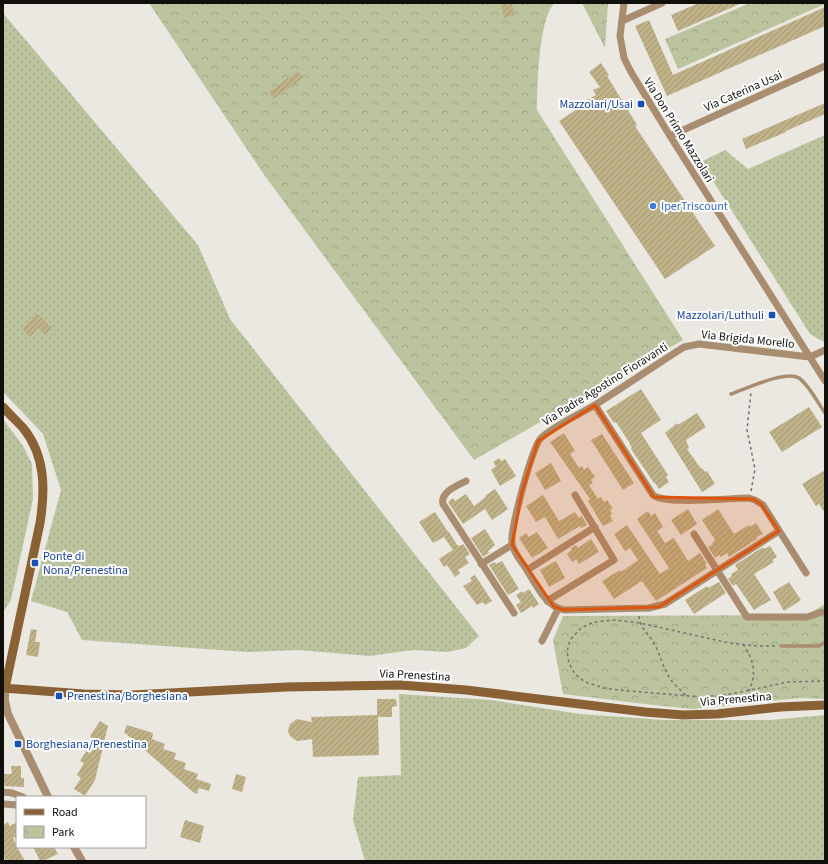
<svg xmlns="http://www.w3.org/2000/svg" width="828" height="864" viewBox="0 0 828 864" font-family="'Source Sans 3',sans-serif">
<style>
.grass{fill:url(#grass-dots)}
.park{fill:url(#park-crowns)}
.building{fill:url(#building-hatch)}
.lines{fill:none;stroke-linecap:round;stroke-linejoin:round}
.path{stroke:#74736e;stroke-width:1.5;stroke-dasharray:3 3;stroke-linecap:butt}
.service{stroke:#a98d70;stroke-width:3.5}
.minor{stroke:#a98d70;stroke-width:7}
.tertiary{stroke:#a98d70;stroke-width:8}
.secondary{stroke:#896134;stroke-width:9}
.marked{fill:#dd550c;fill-opacity:0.2;stroke:#dd550c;stroke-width:3;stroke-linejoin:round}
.transit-dot{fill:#1a4fb4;stroke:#fff;stroke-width:1.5}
.shop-dot{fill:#3f7fe0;stroke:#fff;stroke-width:1.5}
.labels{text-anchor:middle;stroke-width:4;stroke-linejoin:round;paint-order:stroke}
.street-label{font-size:12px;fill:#100f0c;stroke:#fff}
.transit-label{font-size:12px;fill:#164399;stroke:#fff;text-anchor:start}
.shop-label{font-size:12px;fill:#366cbe;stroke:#fff;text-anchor:start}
</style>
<defs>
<pattern id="grass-dots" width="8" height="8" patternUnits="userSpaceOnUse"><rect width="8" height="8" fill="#bbc49f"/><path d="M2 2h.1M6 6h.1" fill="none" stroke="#a0a788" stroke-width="1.8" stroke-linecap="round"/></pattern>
<pattern id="park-crowns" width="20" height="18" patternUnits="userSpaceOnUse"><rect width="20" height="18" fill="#bbc49f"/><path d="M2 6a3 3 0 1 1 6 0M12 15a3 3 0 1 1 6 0" fill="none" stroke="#a0a788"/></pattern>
<pattern id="building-hatch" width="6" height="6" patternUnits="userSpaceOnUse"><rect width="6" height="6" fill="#bfb289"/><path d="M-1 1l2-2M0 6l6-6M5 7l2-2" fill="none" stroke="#a39875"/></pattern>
</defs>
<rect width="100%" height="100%" fill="#eae8e0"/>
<path class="grass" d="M3 13 198 245 230 319 479 636 466 648 447 652 413 650 369 656 298 650 247 652 82 640 67 612 31 601 61 490 43 434 3 392Z
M825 135V342H824L810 334 701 162 725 150 748 169Z
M3 419 23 446 32 464 33 499 11 600 3 612Z
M399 694 491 700 580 714 664 720H770L825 715V861H365L353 820 358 777 401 775Z"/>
<path class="park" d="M149 3H555C539 15 537 88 537 110L683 340 474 460 265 176Z
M582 3H608L605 48Z
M750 3 825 4 678 69 665 39Z
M825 604V699L800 698 692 709 645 704 563 694 553 640 563 616 807 615Z"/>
<path class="building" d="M500 3H512L515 15 504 18Z
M699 3H742L678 31 671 15Z
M825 7V26L667 96 635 26 649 20 673 75Z
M601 63 609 75 607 76 637 125 635 126 715 246 665 279 559 121 588 102 587 100 596 95 593 90 600 87 589 72Z
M298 71 303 78 274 99 269 92Z
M825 103V114L786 131V132L746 149 742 139Z
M37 313 52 328 45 335 38 328 30 337 22 329Z
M641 389 661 420 641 433 668 475 666 477 669 482 659 489 655 483H654L631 449 632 448 629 442 616 422 614 423 606 411Z
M809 407 822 427 782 452 769 432Z
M697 413 706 427 686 440 689 448 687 449 699 466 702 469H703L705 472 707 471 715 484 702 492 665 433 677 423 678 425Z
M564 433 575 451 570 454 579 468 582 466 584 470 588 467 595 477 591 480 593 483 589 485 598 499 601 497 604 502 607 500 613 509 610 510 612 514 610 516 613 521 603 526 588 501 590 499 550 442Z
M602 434 634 483 623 490 591 440Z
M499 458 501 461 505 459 516 476 500 486 491 470 496 466 493 462Z
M551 463 561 481 545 490 535 473Z
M825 470V513L819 504 816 506 802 484Z
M495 489 508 509 492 520 485 509 463 524 448 502 453 498 455 501 466 494 474 506 486 497 485 496Z
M543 495 559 521 575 512 579 518 582 516 587 525 581 528 580 526 575 529 558 539 545 517 536 522 526 506Z
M688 509 697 524 681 535 671 520Z
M718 509 734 534 749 525 750 527 756 523 763 534 757 537V539L729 557 727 553 721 557 719 555 715 558 708 547 713 544 712 543 715 540 702 520Z
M648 511 651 516 655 513 663 527 657 531 665 543 674 538 688 561 700 553 707 564 705 565 707 568 656 601 642 581 614 599 602 581 620 570 621 572 638 560 630 548 625 551 614 534 627 525 660 574 669 568 637 519Z
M435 512 448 532H449L457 545 460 546 463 544 470 554 465 557 469 563 458 570 460 573 455 577 447 565 444 567 439 559 453 550 444 537 433 543 419 522Z
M485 529 495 545 488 551 489 553 483 557 471 538Z
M537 532 548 548 532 558 519 538 526 533 529 537Z
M591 539 599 552 579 564 576 559 572 562 567 554 572 550 571 548 576 545 578 548Z
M770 546 777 557 772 560 774 562 754 574 771 600 754 610 736 584 733 586 728 579 732 576 731 574 738 570 735 565 763 547 764 549Z
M502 561 519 589 508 595 489 565 495 562 496 564Z
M556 561 565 578 549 587 540 570Z
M475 575 492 601 485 605 483 602 477 605 463 586 472 581 470 578Z
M719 582 726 593 694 614 685 600 707 586 708 588Z
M789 582 801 600 784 611 773 592Z
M529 589 539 604 533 608 532 606 521 613 516 605 521 602 516 595 522 591 523 593Z
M31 629 37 630 35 642H40L38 657 26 655Z
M377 699H396L397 706 392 707V717H378L379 755 313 757 312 739 297 741 291 737 289 734 288 730 290 724 297 719 312 722 311 717 377 715Z
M100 721 108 726 95 780 85 796 74 789 81 778 77 775 84 763 80 761 93 741 90 740 92 738 90 736Z
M127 725 153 733 152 739 165 744 163 749 176 753 174 759 186 763 184 769 198 774 196 779 211 784 209 791 199 788 197 794 193 792 124 732Z
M11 766H21V778H24V787L3 786V774H12Z
M236 774 246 777 242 792 232 789Z
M185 820 204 826 200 843 180 837Z
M8 822 9 826 15 823 17 827V836L13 838 17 847 25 861H6L3 855V825Z
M33 847H54L58 854 43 861H40Z"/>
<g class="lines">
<path class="path" d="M751 491 755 469 747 430 751 392
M639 616C640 628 647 632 652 640 660 652 662 666 669 677 673 684 681 690 686 696
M743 644C754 661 757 672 749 691
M775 646H758L729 643 640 623 615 620 594 622 581 628 570 640 567 652 569 663 575 674 585 682 604 688 619 690 702 697 731 694 788 682 825 681"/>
<path class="service" d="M731 394C746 389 785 370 799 378 809 385 818 403 825 413
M781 646H819L825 642"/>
<path class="minor" d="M624 3 620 36 624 58 631 72 670 136 825 381
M622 21 662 3
M670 136 825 66
M595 405 653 495C665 505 730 498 749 498L755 500 763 505 806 573
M466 481C457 486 440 492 443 504L514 613
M779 531 665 604 649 608 564 610C546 608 534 581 525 567 520 560 513 552 512 543 510 530 532 447 541 438 555 425 578 415 595 405 625 386 654 366 684 347L699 344 810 357 825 350
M694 534 747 617H807L822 612
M481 564 512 545
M527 570 595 527
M547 601 614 560 575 495
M542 641 558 609
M3 792 12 793 23 797
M3 804 17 805"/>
<path class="tertiary" d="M5 688V701L8 714 48 797
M74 847 82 861"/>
<path class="secondary" d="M3 407C10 415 18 422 24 429 46 457 45 491 40 523L5 688
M3 688 84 694 132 695 286 687 400 685 466 690 645 712 683 715 717 714 780 707 825 705"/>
</g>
<path class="marked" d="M595 405 654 497 753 499 761 504 779 531 659 607 564 610 554 607 512 545 522 491 538 441Z"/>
<g class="transit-dot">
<rect x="637" y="100" width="8" height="8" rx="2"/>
<rect x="768" y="311" width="8" height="8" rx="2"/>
<rect x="31" y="559" width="8" height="8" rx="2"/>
<rect x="55" y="692" width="8" height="8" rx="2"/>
<rect x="14" y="740" width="8" height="8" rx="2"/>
</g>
<circle class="shop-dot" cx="653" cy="206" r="4"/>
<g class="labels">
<g class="street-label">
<text transform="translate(743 91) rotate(-24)" y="4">Via Caterina Usai</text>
<text transform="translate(679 130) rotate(58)" y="4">Via Don Primo Mazzolari</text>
<text transform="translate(748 339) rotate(6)" y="4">Via Brigida Morello</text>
<text transform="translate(605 384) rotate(-32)" y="4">Via Padre Agostino Fioravanti</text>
<text transform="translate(415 675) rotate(3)" y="4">Via Prenestina</text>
<text transform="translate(736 699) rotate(-5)" y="4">Via Prenestina</text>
</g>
<g class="transit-label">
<text x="633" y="108" text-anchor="end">Mazzolari/Usai</text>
<text x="764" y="319" text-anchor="end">Mazzolari/Luthuli</text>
<text x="43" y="560">Ponte di<tspan x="43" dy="14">Nona/Prenestina</tspan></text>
<text x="67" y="700">Prenestina/Borghesiana</text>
<text x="26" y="748">Borghesiana/Prenestina</text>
</g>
<g class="shop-label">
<text x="661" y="210">IperTriscount</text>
</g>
</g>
<rect width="828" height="864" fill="none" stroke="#100f0c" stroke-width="8"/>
<rect x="16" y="796" width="130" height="52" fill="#ffffff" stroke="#9f9f9e"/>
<rect x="24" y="809" width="20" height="6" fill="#896134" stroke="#9f9f9e"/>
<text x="52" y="816" font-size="12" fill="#100f0c">Road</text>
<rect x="24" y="826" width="20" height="12" fill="url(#park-crowns)" stroke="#9f9f9e"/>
<text x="52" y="836" font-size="12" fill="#100f0c">Park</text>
</svg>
